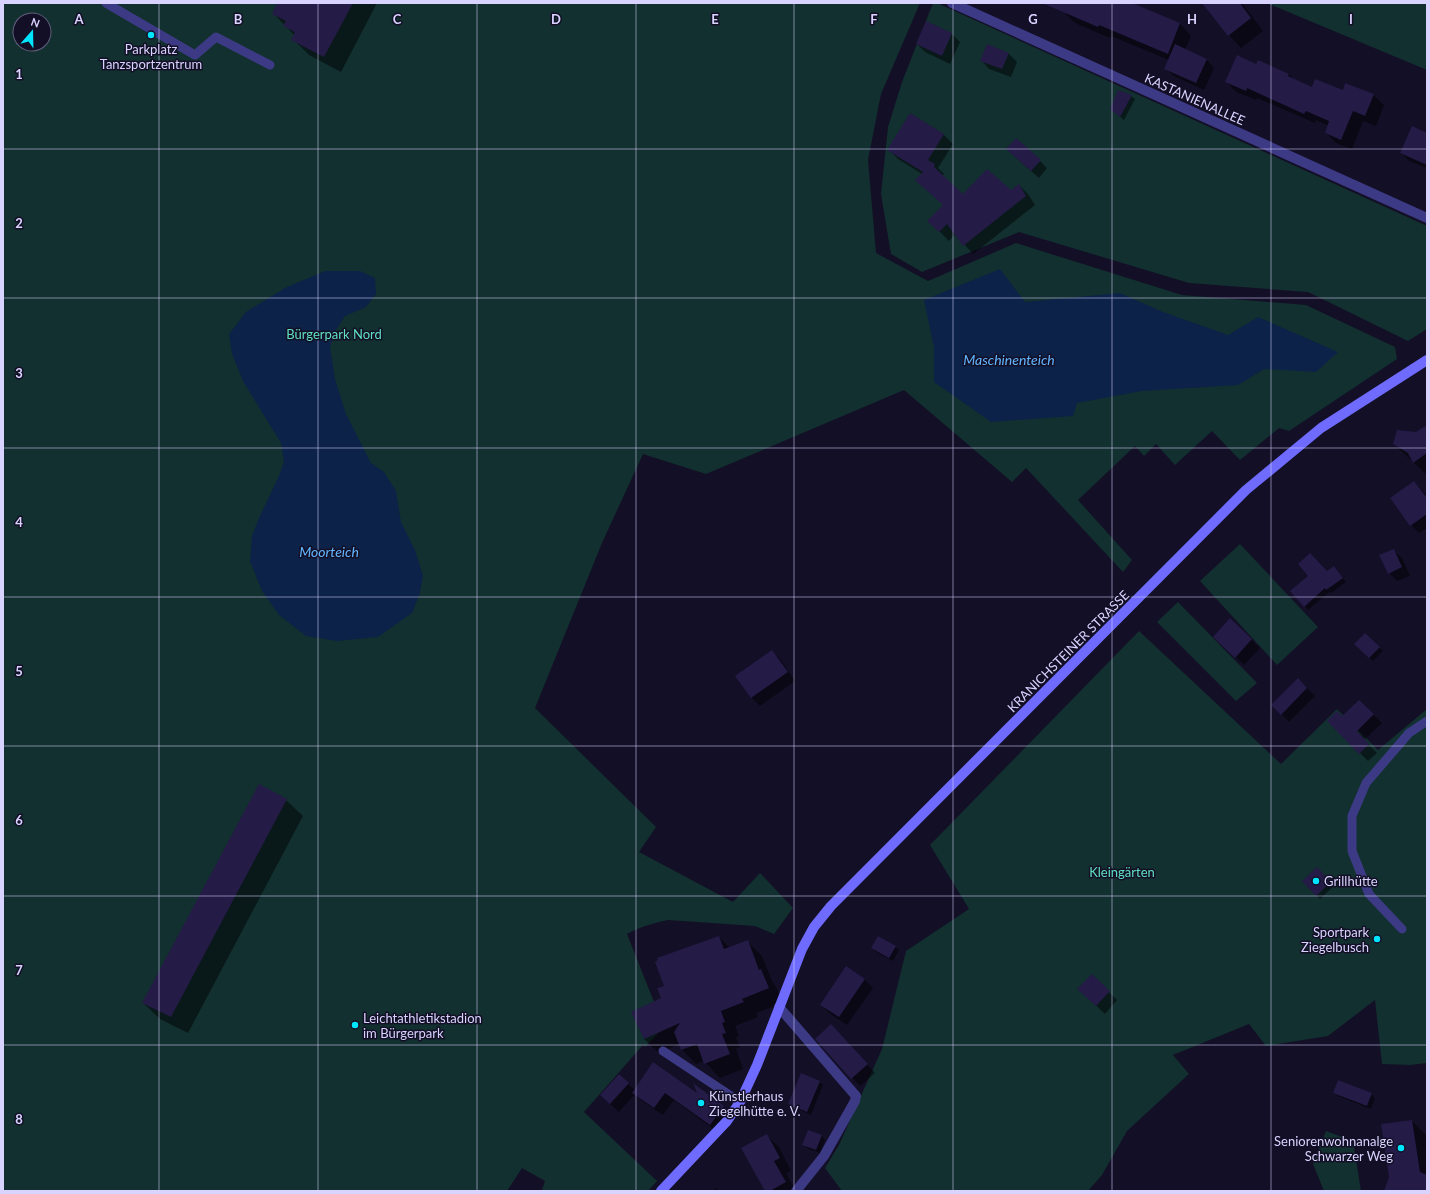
<svg xmlns="http://www.w3.org/2000/svg" width="1430" height="1194" viewBox="0 0 1430 1194" font-family="Lato,sans-serif">
<style>
.green{fill:#12302f;fill-rule:evenodd}
.water{fill:#0c2248}
.shadow{fill:#0007}
.building{fill:#241b47}
.lines{fill:none;stroke-linecap:round;stroke-linejoin:round}
.lane{stroke:#3d3a85;stroke-width:9}
.street{stroke:#3d3a85;stroke-width:10}
.secondary{stroke:#6f6bff;stroke-width:10}
.grid{fill:none;stroke:#d9d4ff;stroke-width:1;stroke-opacity:0.55}
.poi-dot{fill:#00e5ff;stroke:#130f26;stroke-width:1.5}
.labels{text-anchor:middle;stroke-width:3;stroke-linejoin:round;paint-order:stroke}
.poi-label{font-size:13px;fill:#d9d4ff;stroke:#130f26;text-anchor:start}
.street-label{font-size:13px;fill:#d9d4ff;stroke:#130f26}
.park-label{font-size:13px;fill:#5fe0c0;stroke:#130f26}
.water-label{font-size:14px;font-style:italic;fill:#62b6ff;stroke:#130f26}
.grid-label{font-size:13px;text-anchor:middle;font-weight:bold;fill:#d9d4ff;stroke:#130f26;stroke-width:3;stroke-linejoin:round;paint-order:stroke}
</style>
<rect width="100%" height="100%" fill="#130f26"/>
<path class="green" d="M3 3H920L881 94 868 160 876 253 928 281 1016 243 1182 295 1306 305 1395 347 1397 359 1289 431 1279 428 1240 460 1212 431 1175 465 1156 444 1144 456 1135 446 1078 500 1132 560 1123 572 1026 468 1012 482 904 390 706 474 643 454 602 543 535 708 656 827 639 852 733 902 760 873 793 908 774 934 755 926 668 920C653 923 640 927 627 934L664 1027 645 1047 643 1045 584 1112 657 1181 648 1191H544L542 1190 545 1181 522 1168 507 1191H3ZM20 20H44V44H20Z
M933 3H937L1427 226V329L1408 341 1308 292 1189 283 1019 232 922 272 891 254 881 194 888 127 902 82Z
M1266 3H1427V70L1274 6Z
M1240 544 1318 627 1277 665 1200 581Z
M1178 602 1257 683 1236 701 1157 622Z
M1139 631 1281 764 1337 709 1378 750 1427 709V1063L1410 1065 1382 1064 1375 1000 1328 1036 1266 1046 1249 1024 1173 1055 1189 1074 1127 1131 1102 1175 1088 1191H842L825 1168 839 1145 882 1049 906 951 969 909 930 845Z
M1326 1131 1353 1141 1361 1191H1324L1313 1164Z"/>
<path class="water" d="M1000 269 1025 302 1120 293 1163 312 1228 335 1258 317 1338 352 1316 372 1264 369 1238 385 1142 391 1077 403 1073 416 991 422 934 382V347L924 300Z
M325 271H360L375 278 376 294 366 307 345 316 336 330 330 347 335 379 346 414 371 463 384 472 396 491 401 522 415 550 423 576 420 593 412 613 378 637 337 641 306 636 279 615 262 591 250 561 252 536 259 518 278 478 284 462 281 443 243 381 232 354 229 334 246 312 285 288Z"/>
<path class="shadow" d="M279 3H377L341 72 309 55 293 39 295 36 273 13Z
M1067 3H1129L1180 24 1191 36 1185 50 1206 59 1214 68 1204 90 1174 76 1165 68 1169 60 1111 36 1110 38 1075 23 1063 11Z
M1204 3H1242L1263 31 1241 48 1229 35Z
M927 22 952 34 960 42 950 64 925 52 917 44Z
M1009 54 1017 62 1011 77 989 69 981 60Z
M1257 65 1289 74 1294 80 1313 88 1373 95 1384 105 1376 126 1363 121 1352 149 1336 143 1326 133 1329 126 1316 120 1315 123 1257 98 1256 100 1236 92 1226 81Z
M1131 96 1135 99 1124 120 1111 109Z
M911 114 944 135 953 144 938 168 944 174 942 176 963 196 1011 191 1019 185 1028 194 1035 205 973 254 955 234 949 241 929 221 944 206 922 174 898 159 889 150Z
M1427 134V168L1409 161 1401 153Z
M1014 156 1040 161 1047 168 1039 178Z
M1427 426V475L1394 444 1416 433Z
M1414 482 1427 496V528L1419 533 1411 525Z
M1393 550 1402 558 1410 576 1397 581 1389 573Z
M1337 571 1346 582 1331 593 1329 592 1308 610 1305 606 1327 572Z
M1230 620 1260 648 1244 665 1222 645Z
M1365 634 1383 651 1373 661 1356 644Z
M772 651 780 659 795 681 760 706 752 698 737 676Z
M1298 679 1315 696 1289 722 1272 705Z
M1359 701 1382 723 1364 740 1377 753 1368 761 1328 721 1342 718Z
M286 800 303 816 188 1033 160 1019 143 1003Z
M1317 869 1334 886 1320 899 1303 881Z
M719 937 730 948 747 941 762 956 772 981 775 985 783 1003 756 1013 758 1017 735 1026 739 1036 736 1037 740 1047 736 1049 743 1069 720 1078 704 1061 696 1064 681 1049 679 1044 659 1053 644 1039 662 999 665 986Z
M895 947 899 950 893 961 876 952 872 948Z
M1092 976 1117 1000 1105 1014 1087 997Z
M864 979 873 988 847 1025 829 1013 821 1005Z
M839 1033 875 1073 860 1086 816 1039Z
M819 1082 823 1085 811 1115 793 1107 789 1104Z
M628 1084 635 1090 699 1096 695 1085 724 1107 732 1115 719 1133 674 1100 663 1115 642 1101 635 1094 619 1112 609 1103Z
M1334 1093 1371 1094 1375 1098 1371 1109 1338 1096Z
M1412 1121 1427 1136V1191H1385Z
M808 1131 822 1136 825 1140 820 1153 807 1148 803 1144Z
M766 1135 779 1147 791 1171 786 1173 796 1191H766Z
M716 1188 720 1191H713Z"/>
<path class="building" d="M277 3H353L324 57 291 40 295 32 283 26 286 21 272 14Z
M1042 3H1132L1180 23 1168 54 1099 25 1098 27Z
M1202 3H1240L1251 18 1228 36Z
M926 21 952 33 942 56 916 44Z
M987 44 1009 53 1002 69 980 61Z
M1175 44 1207 59 1196 83 1164 69Z
M1237 55 1256 64 1258 60 1289 74 1288 76 1312 87 1315 79 1343 90 1345 83 1374 94 1365 116 1353 111 1341 140 1325 133 1329 121 1306 111 1304 114 1247 88 1246 91 1225 82Z
M1118 90 1132 95 1120 117 1110 109Z
M910 113 944 134 928 160 935 164 934 167 963 194 987 169 1011 190 1019 184 1026 196 963 246 947 224 939 232 927 221 943 205 915 180 923 172 887 150Z
M1412 126 1427 133V165L1400 153Z
M1016 138 1041 160 1031 171 1006 149Z
M1427 425V453L1413 463 1408 453 1393 444 1397 430 1416 432Z
M1414 481 1427 498V514L1410 526 1390 498Z
M1394 549 1402 567 1388 574 1379 555Z
M1310 553 1327 571 1334 566 1343 578 1326 590 1325 588 1304 607 1290 591 1308 576 1298 564Z
M1230 618 1252 639 1235 658 1213 637Z
M1365 633 1380 647 1369 658 1354 644Z
M772 650 788 672 751 698 735 676Z
M1298 678 1307 688 1281 715 1271 705Z
M1359 700 1374 714 1357 731 1369 744 1359 754 1327 721 1337 711 1342 716Z
M259 784 287 799 171 1017 142 1003Z
M1317 867 1331 882 1316 896 1302 881Z
M719 936 724 949 748 940 759 970 761 969 769 988 742 999 744 1002 721 1011 725 1022 722 1023 726 1033 722 1034 730 1054 704 1064 697 1044 681 1050 674 1032 680 1023 644 1039 631 1012 661 998 657 988 664 986 655 962 658 960 657 958Z
M878 936 896 946 889 958 871 948Z
M846 966 865 979 839 1017 820 1005Z
M1092 974 1110 991 1096 1006 1077 989Z
M831 1024 868 1064 851 1079 815 1039Z
M653 1062 697 1093 693 1083 724 1106 710 1125 665 1093 654 1108 632 1093Z
M801 1073 820 1081 807 1112 788 1104Z
M619 1074 629 1083 610 1104 600 1095Z
M1338 1080 1372 1093 1367 1106 1333 1093Z
M1412 1120 1420 1172 1427 1175V1191H1384L1389 1177 1381 1124Z
M808 1130 822 1135 816 1150 802 1145Z
M767 1134 780 1158 774 1161 786 1182 770 1191H765L741 1148Z"/>
<g class="lines">
<path class="lane" d="M106 3 195 55 216 37 270 65
M1402 929 1369 894 1352 851V816L1366 783 1409 733 1427 721
M663 1051 740 1102"/>
<path class="street" d="M952 3 1427 218
M779 1007 856 1096 855 1101 824 1156 796 1191"/>
<path class="secondary" d="M661 1191 727 1121 740 1102 757 1065 802 949 814 927 831 906 1246 490 1321 428 1427 360"/>
</g>
<path class="grid" d="M159 3V1191M318 3V1191M477 3V1191M636 3V1191M794 3V1191M953 3V1191M1112 3V1191M1271 3V1191M3 149H1427M3 298H1427M3 448H1427M3 597H1427M3 746H1427M3 896H1427M3 1045H1427"/>
<g class="poi-dot">
<circle cx="151" cy="35" r="4"/>
<circle cx="1316" cy="881" r="4"/>
<circle cx="1377" cy="939" r="4"/>
<circle cx="355" cy="1025" r="4"/>
<circle cx="701" cy="1103" r="4"/>
<circle cx="1401" cy="1148" r="4"/>
</g>
<g class="labels">
<g class="poi-label">
<text x="151" y="54" text-anchor="middle">Parkplatz<tspan x="151" dy="15">Tanzsportzentrum</tspan></text>
<text x="1324" y="886">Grillhütte</text>
<text x="1369" y="937" text-anchor="end">Sportpark<tspan x="1369" dy="15">Ziegelbusch</tspan></text>
<text x="363" y="1023">Leichtathletikstadion<tspan x="363" dy="15">im Bürgerpark</tspan></text>
<text x="709" y="1101">Künstlerhaus<tspan x="709" dy="15">Ziegelhütte e. V.</tspan></text>
<text x="1393" y="1146" text-anchor="end">Seniorenwohnanalge<tspan x="1393" dy="15">Schwarzer Weg</tspan></text>
</g>
<g class="street-label">
<text transform="translate(1195 99) rotate(24)" y="5">KASTANIENALLEE</text>
<text transform="translate(1068 651) rotate(-45)" y="5">KRANICHSTEINER STRASSE</text>
</g>
<g class="park-label">
<text x="334" y="339">Bürgerpark Nord</text>
<text x="1122" y="877">Kleingärten</text>
</g>
<g class="water-label">
<text x="1009" y="365">Maschinenteich</text>
<text x="329" y="557">Moorteich</text>
</g>
</g>
<g class="grid-label">
<text x="79" y="24">A</text>
<text x="238" y="24">B</text>
<text x="397" y="24">C</text>
<text x="556" y="24">D</text>
<text x="715" y="24">E</text>
<text x="874" y="24">F</text>
<text x="1033" y="24">G</text>
<text x="1192" y="24">H</text>
<text x="1351" y="24">I</text>
<text x="19" y="79">1</text>
<text x="19" y="228">2</text>
<text x="19" y="378">3</text>
<text x="19" y="527">4</text>
<text x="19" y="676">5</text>
<text x="19" y="825">6</text>
<text x="19" y="975">7</text>
<text x="19" y="1124">8</text>
</g>
<rect width="1430" height="1194" fill="none" stroke="#d9d4ff" stroke-width="8"/>
<g transform="translate(32 32) rotate(20)"><circle r="19" fill="#130f26" stroke="#625e7d"/>
<path d="M0-3L7 15L0 10L-7 15Z" fill="#00e5ff"/>
<text y="-6" font-size="11" font-weight="bold" text-anchor="middle" fill="#d9d4ff">N</text>
</g>
</svg>
